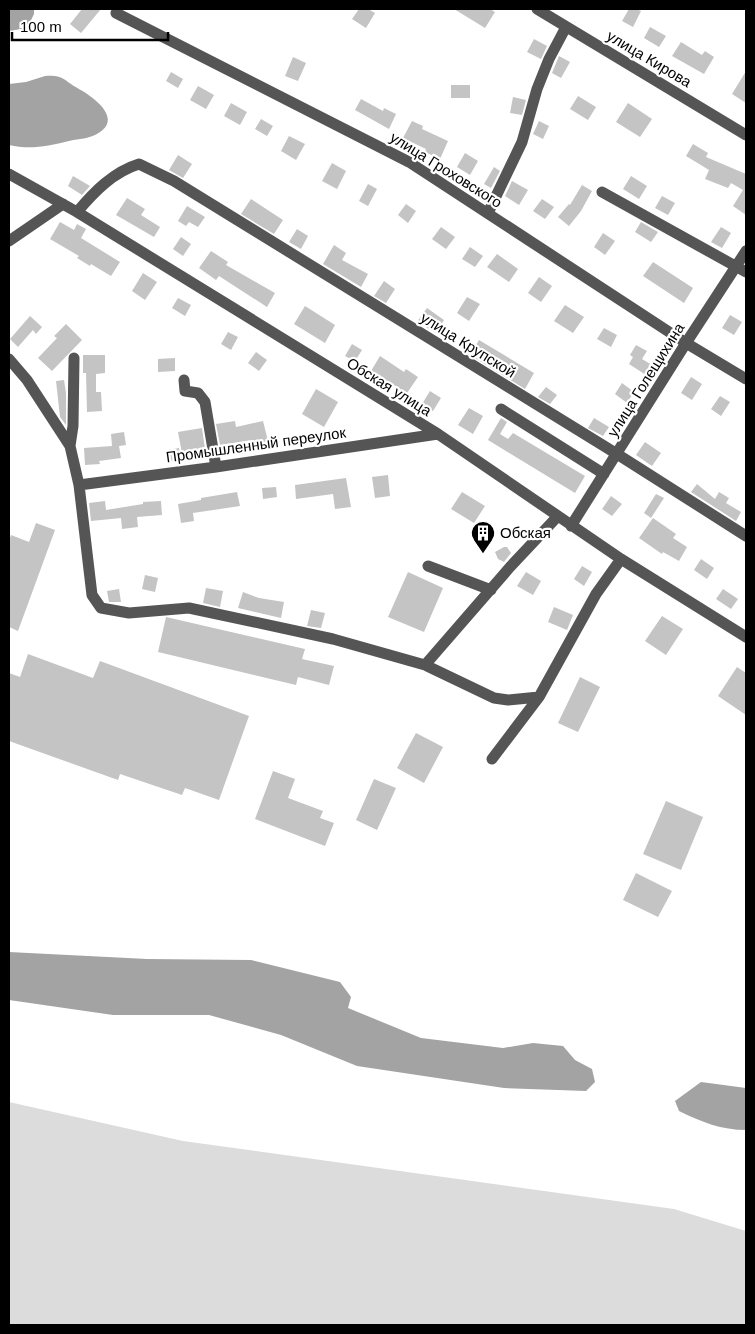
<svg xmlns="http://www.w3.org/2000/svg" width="755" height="1334" viewBox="0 0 755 1334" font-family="Arial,sans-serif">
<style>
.green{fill:#dcdcdc}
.water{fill:#a3a3a3}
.building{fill:#c4c4c4}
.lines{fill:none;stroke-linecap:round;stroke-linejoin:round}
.minor{stroke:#555;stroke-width:11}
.labels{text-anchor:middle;stroke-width:4.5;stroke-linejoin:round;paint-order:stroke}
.street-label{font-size:15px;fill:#000;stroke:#fff}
.poi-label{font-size:15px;fill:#000;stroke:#fff;text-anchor:start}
</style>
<rect width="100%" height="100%" fill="#fff"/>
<path class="green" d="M9 1102 183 1141 674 1209 746 1231V1325H9Z"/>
<path class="water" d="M9 9H34V14L27 28 9 31Z
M45 76C65 75 62 80 79 89 95 98 125 120 95 135 87 139 77 139 69 141 48 146 30 150 9 145V84L26 82Z
M9 952 147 959 251 960 340 982 351 997 348 1008 421 1038 503 1048 533 1043 563 1046 575 1060 592 1069 595 1082 586 1091 504 1088 357 1066 281 1035 209 1015H113L9 1000Z
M701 1082 746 1088V1130C722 1130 701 1122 679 1111L675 1101Z"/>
<path class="building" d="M82 9H101L81 33 70 24Z
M359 9H368L375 13 366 28 352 19Z
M454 9H490L495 12 485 28Z
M629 9H636L641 11 633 27 622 21Z
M650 27 666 36 659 47 644 38Z
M534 39 547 46 541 59 527 52Z
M681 42 702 55 705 51 714 57 704 74 672 56Z
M559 56 570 62 561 78 552 73Z
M293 57 306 63 298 81 285 76Z
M746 71V103L732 94Z
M171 72 183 79 178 88 166 81Z
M451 85H470V98H451Z
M198 86 214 95 206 109 190 100Z
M578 96 596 107 588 120 570 109Z
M513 97 526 100 522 115 510 113Z
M361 99 383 111 384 108 396 114 389 129 355 110Z
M231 103 247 112 240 125 224 116Z
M628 103 652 119 640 137 616 122Z
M261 119 273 126 267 136 255 129Z
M412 121 423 126 422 129 448 141 440 159 425 152 426 149 403 138Z
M539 121 549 126 543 139 533 134Z
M289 136 305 144 296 160 281 151Z
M693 144 708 153 706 157 746 174V215L733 206 743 190 731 183 728 188 705 179 709 170 686 156Z
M465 153 478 161 470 175 457 167Z
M178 155 192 164 183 178 169 170Z
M332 163 346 171 337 189 322 181Z
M494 167 500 171 491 188 484 184Z
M73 176 90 186 82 195 68 186Z
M631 176 647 186 639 199 623 189Z
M512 181 528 190 519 205 505 196Z
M368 184 377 189 368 206 359 201Z
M582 185 592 191 581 211 569 226 558 217 569 204 570 205Z
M662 196 675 203 668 215 655 208Z
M127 198 145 209 141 215 160 227 154 237 116 215Z
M251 199 283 220 274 234 241 214Z
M542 199 554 207 545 219 533 211Z
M406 204 416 211 408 223 398 215Z
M187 206 205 217 198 227 189 222 186 226 178 221Z
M60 222 74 230 77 224 86 229 81 238 120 262 111 276 91 264 90 266 77 258 79 256 50 239Z
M641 222 658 232 651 242 635 232Z
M441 227 455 237 446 249 432 239Z
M721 227 731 233 722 248 711 242Z
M297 229 308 236 301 249 289 242Z
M603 233 615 241 605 255 594 247Z
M181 237 191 244 183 256 173 249Z
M334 245 346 253 342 260 368 274 361 287 323 264Z
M470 247 483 256 475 267 462 259Z
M211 251 228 262 226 265 275 293 267 307 219 276 216 280 199 268Z
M497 254 518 269 509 282 487 267Z
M653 262 693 288 684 303 643 276Z
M143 273 157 282 145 300 132 291Z
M539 277 552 286 541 302 528 293Z
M384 281 395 289 386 303 374 296Z
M467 297 480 304 469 321 457 313Z
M178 298 191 305 185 316 172 308Z
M565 305 584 317 573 333 554 321Z
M305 306 335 325 325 343 294 324Z
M427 308 444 320 436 333 417 322Z
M730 315 742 322 734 335 722 328Z
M30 316 42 327 36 334 33 330 18 347 10 339Z
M66 324 82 340 52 371 38 358 57 338 54 336Z
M604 328 617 335 611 347 597 339Z
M228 332 238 337 231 350 221 344Z
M479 340 534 373 525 389 470 355Z
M352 344 362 350 355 361 345 356Z
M636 345 647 351 642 359 652 365 646 375 629 364 633 357 630 355Z
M256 352 267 360 259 371 248 363Z
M83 355H105V373L96 374V392H101L102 411 87 412 86 373H83Z
M380 356 404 372 406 369 418 377 407 393 371 371Z
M175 358V371L158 372V359Z
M691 377 702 384 692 400 681 393Z
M64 380 66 393V425L60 417 56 381Z
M622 383 634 392 627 403 615 394Z
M546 387 557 395 550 404 538 397Z
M316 389 338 402 324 427 302 414Z
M430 391 441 398 433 411 422 404Z
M720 396 730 402 721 416 711 409Z
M469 408 483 416 473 434 458 425Z
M501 418 507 422 500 434 508 439 513 433 585 476 575 493 488 440Z
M594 418 609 427 603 436 588 428Z
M235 421 236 427 263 421 268 441 253 444 252 440 220 445 216 424Z
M202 428 205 449 182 453 178 432Z
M124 432 126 445 119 446 121 458 99 461 100 464 85 465 84 448 112 446 111 434Z
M645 442 661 453 652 466 636 455Z
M179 448 181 459 169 461 168 450Z
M388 475 390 496 375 498 372 477Z
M346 478 351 507 335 509 333 494 296 499 295 485Z
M697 484 715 499 719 492 729 498 726 503 741 512 736 521 691 492Z
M276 487 277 497 263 499 262 488Z
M237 492 240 506 193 513 194 521 181 523 178 504 201 500V498Z
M462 492 485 506 474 523 451 509Z
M656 494 664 498 651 518 644 513Z
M611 496 622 504 612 516 602 509Z
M105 501 106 510 143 504V502L161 501 162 515 137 517 138 527 122 529 121 518 91 521 89 503Z
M653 518 676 534 673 538 687 547 679 561 663 552 662 554 639 538Z
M36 523 55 530 18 631 9 627V541L11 535 29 542Z
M504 547H507L511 553 504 562 498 559 495 552Z
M701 559 714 568 707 579 694 570Z
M582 566 592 572 584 586 574 579Z
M408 572 443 588 424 632 388 617Z
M526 572 541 581 533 595 517 586Z
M145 575 158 578 155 592 142 589Z
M206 588 223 591 220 607 203 603Z
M119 589 121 602H109L107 591Z
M723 589 738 599 731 609 716 599Z
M243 592 259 598 284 602 281 618 238 608Z
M554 607 573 615 567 630 548 622Z
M311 610 325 613 321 628 307 626Z
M662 616 683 629 666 655 645 641Z
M166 617 305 649 302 659 334 666 329 685 298 677 296 685 158 652Z
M28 654 93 678 100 661 249 716 219 800 185 788 182 795 120 774 118 780 9 741V673L20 677Z
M737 667 746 673V715L718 696Z
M580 677 600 687 578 732 558 723Z
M416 733 443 747 424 783 397 768Z
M273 771 295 779 288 798 323 811 320 818 334 823 325 846 255 819Z
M374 779 396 788 377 830 356 820Z
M666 801 703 817 681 870 643 854Z
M636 873 672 891 658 917 623 900Z"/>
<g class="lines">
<path class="minor" d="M537 9 746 135
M116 13 409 162 686 343 746 379
M9 174 77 212 438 434 621 559 746 637
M602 192 746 272
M77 212C94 192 113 172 139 164L174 181 617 454 746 536
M488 213 522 142 537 89 549 59 566 27
M9 241 63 204
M9 359 27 380 70 446 79 485 92 595 101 608 129 613 189 608 333 639 425 665 494 698 508 700 539 697
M184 380 185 391 198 393 205 402 216 467
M501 409 604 474
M70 446 73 426 74 358
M79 485 216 467 438 434
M571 526 686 343 746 251
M428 566 491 590
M425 665 510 567 557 517
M492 759 539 697 596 594 621 559"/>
</g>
<defs>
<g id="building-pin" transform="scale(1.25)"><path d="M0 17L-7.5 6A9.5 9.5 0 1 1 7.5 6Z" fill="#000" stroke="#fff"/><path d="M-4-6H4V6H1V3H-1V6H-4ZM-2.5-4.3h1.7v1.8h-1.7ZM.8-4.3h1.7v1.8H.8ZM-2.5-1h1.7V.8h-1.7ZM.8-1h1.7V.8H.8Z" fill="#fff"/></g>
</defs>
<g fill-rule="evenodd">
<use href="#building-pin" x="483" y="533"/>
</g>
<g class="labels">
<g class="street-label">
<text transform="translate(649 59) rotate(31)" y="5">улица Кирова</text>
<text transform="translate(446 170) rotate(32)" y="5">улица Гроховского</text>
<text transform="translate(468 345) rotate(32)" y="5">улица Крупской</text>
<text transform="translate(646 380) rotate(-58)" y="5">улица Голещихина</text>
<text transform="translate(389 387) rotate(32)" y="5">Обская улица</text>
<text transform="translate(256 445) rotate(-8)" y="5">Промышленный переулок</text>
</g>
<g class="poi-label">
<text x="500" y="538">Обская</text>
</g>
</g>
<rect width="755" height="1334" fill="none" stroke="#000000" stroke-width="20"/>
<path d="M12 32v8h156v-8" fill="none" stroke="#000000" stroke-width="2.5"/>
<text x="20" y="32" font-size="15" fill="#000000" stroke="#ffffff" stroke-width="4" paint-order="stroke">100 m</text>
</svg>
